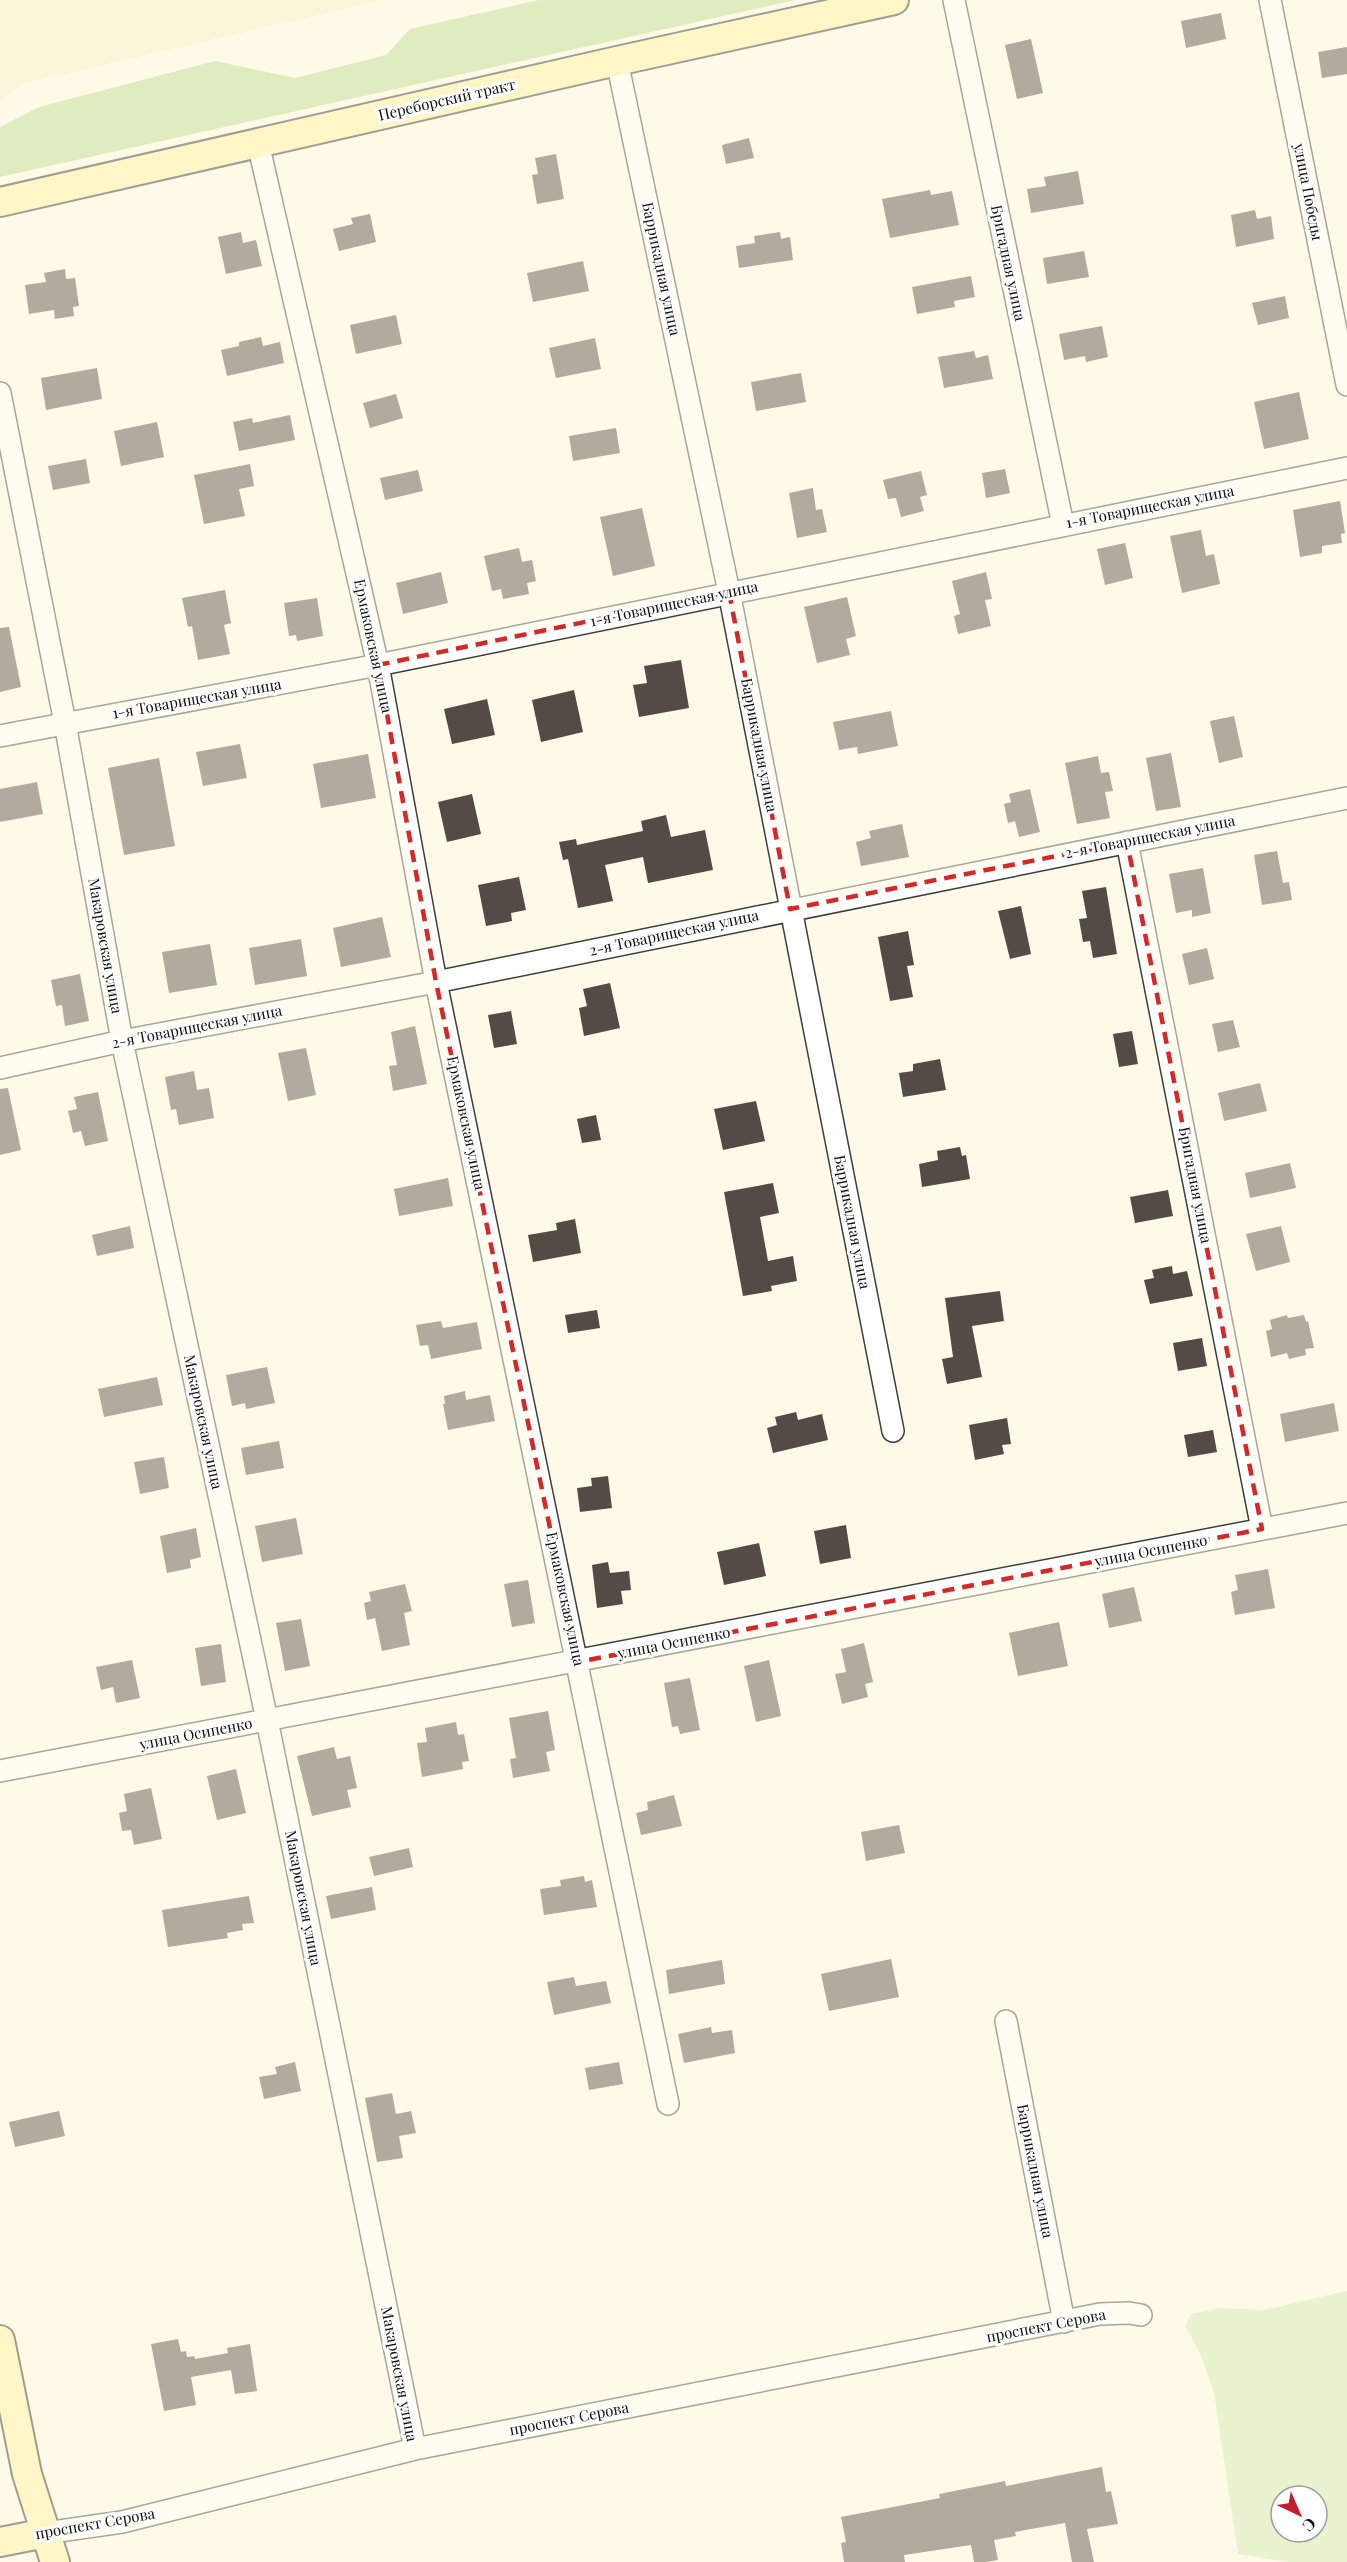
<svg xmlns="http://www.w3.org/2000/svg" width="1347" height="2562" viewBox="0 0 1347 2562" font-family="'Playfair Display',serif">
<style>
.farmland{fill:#f6f0c7}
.green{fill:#d1ebb1;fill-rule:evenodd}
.forest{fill:#b5dc8f}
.building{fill:#544b47}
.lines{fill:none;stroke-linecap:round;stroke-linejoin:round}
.street-casing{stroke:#3e3e3e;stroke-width:24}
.secondary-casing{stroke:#2d2d2d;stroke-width:32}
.street{stroke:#fff;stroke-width:21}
.secondary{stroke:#fff1a3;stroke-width:28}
.marked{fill:none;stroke:#d62828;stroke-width:4.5;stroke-dasharray:12 8;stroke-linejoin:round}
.labels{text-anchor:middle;stroke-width:6;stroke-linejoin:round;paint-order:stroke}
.street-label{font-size:15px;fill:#0b0b0b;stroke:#fff}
</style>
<rect width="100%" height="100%" fill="#fffae8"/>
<path class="farmland" d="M0 0H383L26 83 0 101Z"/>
<path class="green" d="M1347 2291V2562H1288L1238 2554 1214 2393 1200 2353 1185 2326 1191 2314 1220 2308 1263 2310ZM1281 2496H1317V2532H1281Z"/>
<path class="forest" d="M539 0H796L0 177V127L39 107 215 61 295 78 386 55 410 29Z"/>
<path class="building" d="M1221 13 1226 39 1186 48 1181 21Z
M1031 39 1043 93 1017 99 1005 45Z
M1347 47V74L1322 78 1318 52Z
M749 138 754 158 726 164 722 145Z
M556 154 564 199 537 204 532 175 538 174 535 158Z
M1078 171 1084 204 1031 213 1027 189 1046 186 1044 177Z
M930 190 931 195 952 191 959 225 890 238 882 199Z
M1255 210 1257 219 1271 216 1274 239 1236 247 1231 215Z
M370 214 376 242 339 251 333 229 353 224 351 218Z
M241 232 243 243 256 240 262 266 226 274 218 237Z
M780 232 781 239 790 237 793 260 739 268 736 246 755 243 754 236Z
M1084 251 1089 277 1047 284 1043 258Z
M583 261 589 291 533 302 527 273Z
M65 269 66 279 75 278 79 306 73 307 74 316 55 319 54 310 29 314 25 285 46 282 44 273Z
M971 276 975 297 954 301 955 307 917 314 912 287Z
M1285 296 1289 318 1258 325 1252 303Z
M396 315 402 344 356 354 350 325Z
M1102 326 1108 357 1086 362 1085 356 1064 360 1059 334Z
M261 337 263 346 280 342 284 363 227 376 221 350 239 346V342Z
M595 338 601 369 556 378 549 348Z
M974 351 976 358 988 355 993 379 944 388 938 357Z
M97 368 102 399 46 410 41 378Z
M801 373 806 402 756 411 751 382Z
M1299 392 1309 439 1264 449 1254 402Z
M396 394 403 418 370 428 363 403Z
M290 415 295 440 239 451 233 422 252 418 253 423Z
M157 422 164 457 121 466 114 431Z
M616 428 620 453 573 461 569 436Z
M86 459 90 483 53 490 48 466Z
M250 464 254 486 239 489 245 516 204 524 194 475Z
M1005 469 1010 493 986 498 982 473Z
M418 470 423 491 385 500 380 478Z
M921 471 927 495 920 497 924 511 901 517 896 498 888 499 883 480Z
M813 488 816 510 822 509 827 532 797 538 789 493Z
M1340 501 1345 533 1341 534 1342 543 1322 546V553L1300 557 1293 510Z
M642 508 655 566 613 576 600 517Z
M1201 530 1206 556 1214 554 1220 584 1182 593 1170 536Z
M1125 543 1133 578 1105 585 1097 549Z
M519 548 522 562 532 560 536 581 527 583 529 594 503 599 501 589 492 591 484 556Z
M441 572 448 603 403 614 396 583Z
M986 572 992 599 985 600 991 626 958 634 954 616 960 614 952 581Z
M225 590 231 623 224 625 230 654 198 660 192 626 188 627 182 598Z
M847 597 856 636 846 639 850 655 817 663 804 607Z
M317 598 323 636 297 641 296 635 289 636 284 603Z
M9 627 21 687 0 692V628Z
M681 660 689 708 639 717 633 685 647 683 644 666Z
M574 690 583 732 541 742 532 700Z
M487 699 495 735 452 744 444 709Z
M891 711 898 746 858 754 857 747 839 750 833 722Z
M1234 716 1243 757 1219 763 1210 721Z
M240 744 247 778 203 786 196 752Z
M1171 753 1181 807 1156 811 1146 758Z
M368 754 376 798 321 808 313 764Z
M1098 756 1101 773 1109 772 1113 791 1105 792 1110 818 1077 824 1065 763Z
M159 758 175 846 124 855 108 768Z
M37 782 43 814 0 822V789Z
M1030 789 1040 832 1019 837 1015 821 1008 823 1004 804 1011 802 1009 794Z
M472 794 481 834 447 842 438 802Z
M666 815 671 837 705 830 713 870 648 883 643 857 605 865 613 901 578 908 568 859 563 860 559 842 576 839 577 845 643 831 641 821Z
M902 824 909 857 861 866 856 842 871 838 869 831Z
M1277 851 1283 883 1289 882 1292 900 1262 905 1254 855Z
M1203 868 1211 913 1192 917V910L1176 913 1169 874Z
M519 877 526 910 511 913 512 921 486 926 478 885Z
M1106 887 1117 954 1093 958 1090 941 1083 942 1079 919 1087 918 1082 891Z
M1021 906 1031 954 1010 959 998 911Z
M382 917 391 957 341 967 333 928Z
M908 931 914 965 907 966 913 997 890 1001 878 937Z
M301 939 307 976 255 985 249 948Z
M210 944 217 985 169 993 162 952Z
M1207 948 1214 979 1189 985 1182 954Z
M80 974 89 1021 65 1026 62 1005 56 1006 51 980Z
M610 983 620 1028 584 1036 579 1008 587 1006 583 989Z
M511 1011 517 1044 494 1048 488 1015Z
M1233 1020 1240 1047 1218 1052 1212 1024Z
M415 1026 427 1084 393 1091 389 1066 397 1065 391 1032Z
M1132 1031 1138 1064 1119 1067 1113 1034Z
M306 1048 316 1095 288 1101 278 1053Z
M940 1059 946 1090 903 1097 899 1073 913 1071V1064Z
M194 1071 197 1090 209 1088 214 1118 179 1125 176 1109 171 1110 165 1077Z
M1260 1083 1267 1111 1224 1121 1218 1093Z
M8 1088 21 1150 0 1155V1089Z
M98 1092 108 1141 85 1146 81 1131 73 1133 68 1111 77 1109 74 1097Z
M756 1101 765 1141 723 1150 714 1109Z
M596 1115 601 1140 582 1143 577 1119Z
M960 1147 962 1156 966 1155 970 1179 922 1187 919 1164 938 1160 937 1151Z
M1290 1163 1296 1188 1250 1198 1245 1173Z
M448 1178 453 1206 399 1216 394 1189Z
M773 1183 779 1213 760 1217 768 1261 793 1256 797 1281 771 1286 772 1291 743 1296 724 1192Z
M1168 1190 1173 1216 1135 1223 1130 1197Z
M575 1219 581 1253 533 1262 528 1235 557 1230 556 1223Z
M130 1226 134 1248 97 1256 92 1235Z
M1281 1226 1290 1262 1256 1271 1246 1234Z
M1172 1266 1173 1274 1187 1271 1193 1296 1150 1304 1144 1280 1154 1278 1152 1270Z
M1000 1291 1004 1321 972 1326 982 1377 947 1384 942 1359 953 1357 945 1298Z
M597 1310 600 1328 568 1333 565 1315Z
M1287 1315 1288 1318 1304 1315 1306 1322 1308 1321 1314 1348 1305 1349 1306 1355 1289 1359 1287 1353 1271 1357 1266 1331 1272 1329 1270 1320Z
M441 1321 443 1328 477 1322 482 1349 431 1359 428 1345 420 1346 416 1325Z
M1202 1338 1207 1366 1178 1371 1173 1343Z
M267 1367 275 1403 246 1409 245 1403 232 1406 226 1375Z
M157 1377 163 1405 104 1417 98 1389Z
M465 1391 466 1400 490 1395 495 1421 448 1430 443 1404H445L444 1396Z
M1334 1403 1339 1431 1285 1442 1280 1414Z
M796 1412 798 1420 822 1414 828 1440 773 1453 767 1428 777 1425 775 1417Z
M1007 1418 1011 1444 1002 1445 1004 1454 975 1460 969 1425Z
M1213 1430 1217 1452 1188 1457 1184 1435Z
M279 1441 284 1468 246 1475 241 1448Z
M164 1457 169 1488 140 1494 134 1462Z
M608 1476 612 1508 580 1512 577 1488 592 1486 591 1478Z
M296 1518 303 1554 262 1562 255 1526Z
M846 1525 851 1558 820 1564 814 1531Z
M196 1528 201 1557 190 1560 191 1568 167 1573 160 1536Z
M759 1543 766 1576 724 1585 717 1552Z
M608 1562 610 1573 629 1571 631 1590 621 1591 623 1604 597 1608 592 1565Z
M1268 1569 1275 1608 1235 1615 1231 1592 1238 1590 1235 1575Z
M528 1580 535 1623 512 1627 504 1584Z
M405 1584 412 1611 404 1613 410 1645 382 1651 375 1618 367 1620 364 1603 371 1601 369 1592Z
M1134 1587 1142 1621 1109 1628 1102 1594Z
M301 1619 310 1666 285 1671 276 1623Z
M1059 1622 1068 1666 1018 1676 1009 1633Z
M864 1643 873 1682 865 1684 868 1697 842 1704 835 1674 846 1672 841 1649Z
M221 1644 226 1682 201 1686 195 1648Z
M132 1660 140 1698 116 1703 113 1687 101 1690 96 1667Z
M769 1660 781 1716 756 1722 744 1666Z
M690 1678 700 1730 680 1734 678 1726 672 1727 664 1683Z
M548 1711 555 1750 546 1752 550 1771 513 1778 510 1759 516 1758 509 1718Z
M456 1722 458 1735 464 1734 469 1761 462 1762 463 1769 422 1777 417 1743 427 1742 425 1728Z
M334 1747 337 1759 350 1756 357 1788 347 1790 351 1807 312 1816 297 1756Z
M236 1769 246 1813 217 1820 207 1776Z
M151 1788 162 1839 134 1845 131 1830 122 1831 119 1813 127 1811 124 1794Z
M674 1795 682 1826 641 1835 636 1813 648 1810 647 1802Z
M899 1825 905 1853 866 1861 861 1832Z
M409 1848 413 1867 374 1876 369 1857Z
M584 1876 585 1882 592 1880 597 1907 544 1915 540 1889 561 1886 560 1880Z
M372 1887 376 1910 331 1919 326 1896Z
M249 1896 254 1923 242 1924 243 1930 227 1933 228 1938 168 1947 162 1910Z
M891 1959 899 1997 829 2011 821 1974Z
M722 1960 725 1984 669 1994 666 1970Z
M574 1977 576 1986 606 1981 611 2003 554 2015 547 1982Z
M711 2027 712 2033 732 2030 735 2053 684 2063 678 2034Z
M295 2062 301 2091 264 2099 259 2077 277 2074 275 2067Z
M619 2062 623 2084 589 2090 585 2068Z
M392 2093 396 2114 411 2111 416 2133 399 2136 403 2158 377 2162 365 2098Z
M59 2111 65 2136 15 2147 9 2122Z
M178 2339 181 2352 186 2351 187 2357 194 2356 195 2359 228 2353 227 2348 250 2344 257 2391 235 2394 231 2370 191 2377 196 2405 164 2411 151 2344Z
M1102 2467 1106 2492 1111 2491 1118 2524 1087 2529 1094 2562H1072L1065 2523 1015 2532 1016 2536 994 2540 998 2560 985 2562H974L971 2545 904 2555 905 2562H844L841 2543 846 2542 841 2517 940 2498 939 2494 1005 2481 1006 2486Z"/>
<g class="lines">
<g class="street-casing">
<path id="street" d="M954 0 1063 525
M1270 0 1347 385
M617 61 729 592 893 1431
M258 143 378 665 436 982 668 2104
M0 393 65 723 122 1041 267 1720 415 2449
M0 736 378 665 1347 468
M1127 842 1262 1529
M0 1068 122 1041 436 982 1347 798
M0 1771 1347 1513
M1006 2021 1064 2322
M46 2533 122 2522 415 2449 1100 2314 1129 2313 1141 2315"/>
</g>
<g class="secondary-casing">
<path id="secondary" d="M0 202 617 61 894 0
M0 2340 27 2474 55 2562
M0 2542 46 2533"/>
</g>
<use href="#street" class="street"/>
<use href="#secondary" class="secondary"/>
</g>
<path d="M0 0H1347V2562H0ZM729 592 790 909 1127 842 1262 1529 578 1662 436 982 378 665Z" fill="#fffae8" fill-opacity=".55" fill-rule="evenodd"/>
<path class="marked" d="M729 592 790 909 1127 842 1262 1529 578 1662 436 982 378 665Z"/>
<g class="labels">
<g class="street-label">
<text transform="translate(447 100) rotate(-13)" y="5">Переборский тракт</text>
<text transform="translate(1308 192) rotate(79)" y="5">улица Победы</text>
<text transform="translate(1008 263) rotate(78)" y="5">Бригадная улица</text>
<text transform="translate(661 269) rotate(78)" y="5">Баррикадная улица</text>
<text transform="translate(1150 507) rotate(-11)" y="5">1-я Товарищеская улица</text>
<text transform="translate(674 604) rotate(-12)" y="5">1-я Товарищеская улица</text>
<text transform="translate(373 646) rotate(78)" y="5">Ермаковская улица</text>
<text transform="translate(197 699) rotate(-10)" y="5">1-я Товарищеская улица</text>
<text transform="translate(759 745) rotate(79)" y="5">Баррикадная улица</text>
<text transform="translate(1150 837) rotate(-11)" y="5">2-я Товарищеская улица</text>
<text transform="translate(674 933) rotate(-12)" y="5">2-я Товарищеская улица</text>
<text transform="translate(105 946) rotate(80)" y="5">Макаровская улица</text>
<text transform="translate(197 1027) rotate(-11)" y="5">2-я Товарищеская улица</text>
<text transform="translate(466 1123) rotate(78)" y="5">Ермаковская улица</text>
<text transform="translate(1195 1185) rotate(79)" y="5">Бригадная улица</text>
<text transform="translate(852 1222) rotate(79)" y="5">Баррикадная улица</text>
<text transform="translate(203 1422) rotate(78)" y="5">Макаровская улица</text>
<text transform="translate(1151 1551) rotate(-11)" y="5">улица Осипенко</text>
<text transform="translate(565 1599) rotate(78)" y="5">Ермаковская улица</text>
<text transform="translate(674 1643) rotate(-11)" y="5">улица Осипенко</text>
<text transform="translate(196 1734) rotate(-11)" y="5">улица Осипенко</text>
<text transform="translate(303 1898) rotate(79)" y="5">Макаровская улица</text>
<text transform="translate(1035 2171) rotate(79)" y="5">Баррикадная улица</text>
<text transform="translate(1046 2326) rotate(-11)" y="5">проспект Серова</text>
<text transform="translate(399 2374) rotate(79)" y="5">Макаровская улица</text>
<text transform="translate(569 2419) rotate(-11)" y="5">проспект Серова</text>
<text transform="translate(95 2524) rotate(-10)" y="5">проспект Серова</text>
</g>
</g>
<g transform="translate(1299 2514) rotate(136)"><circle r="28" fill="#ffffff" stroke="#9d9d9d" stroke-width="1.5"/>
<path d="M0-4.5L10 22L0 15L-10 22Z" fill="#c11d2c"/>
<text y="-9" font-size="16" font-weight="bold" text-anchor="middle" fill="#0b0b0b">С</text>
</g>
</svg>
